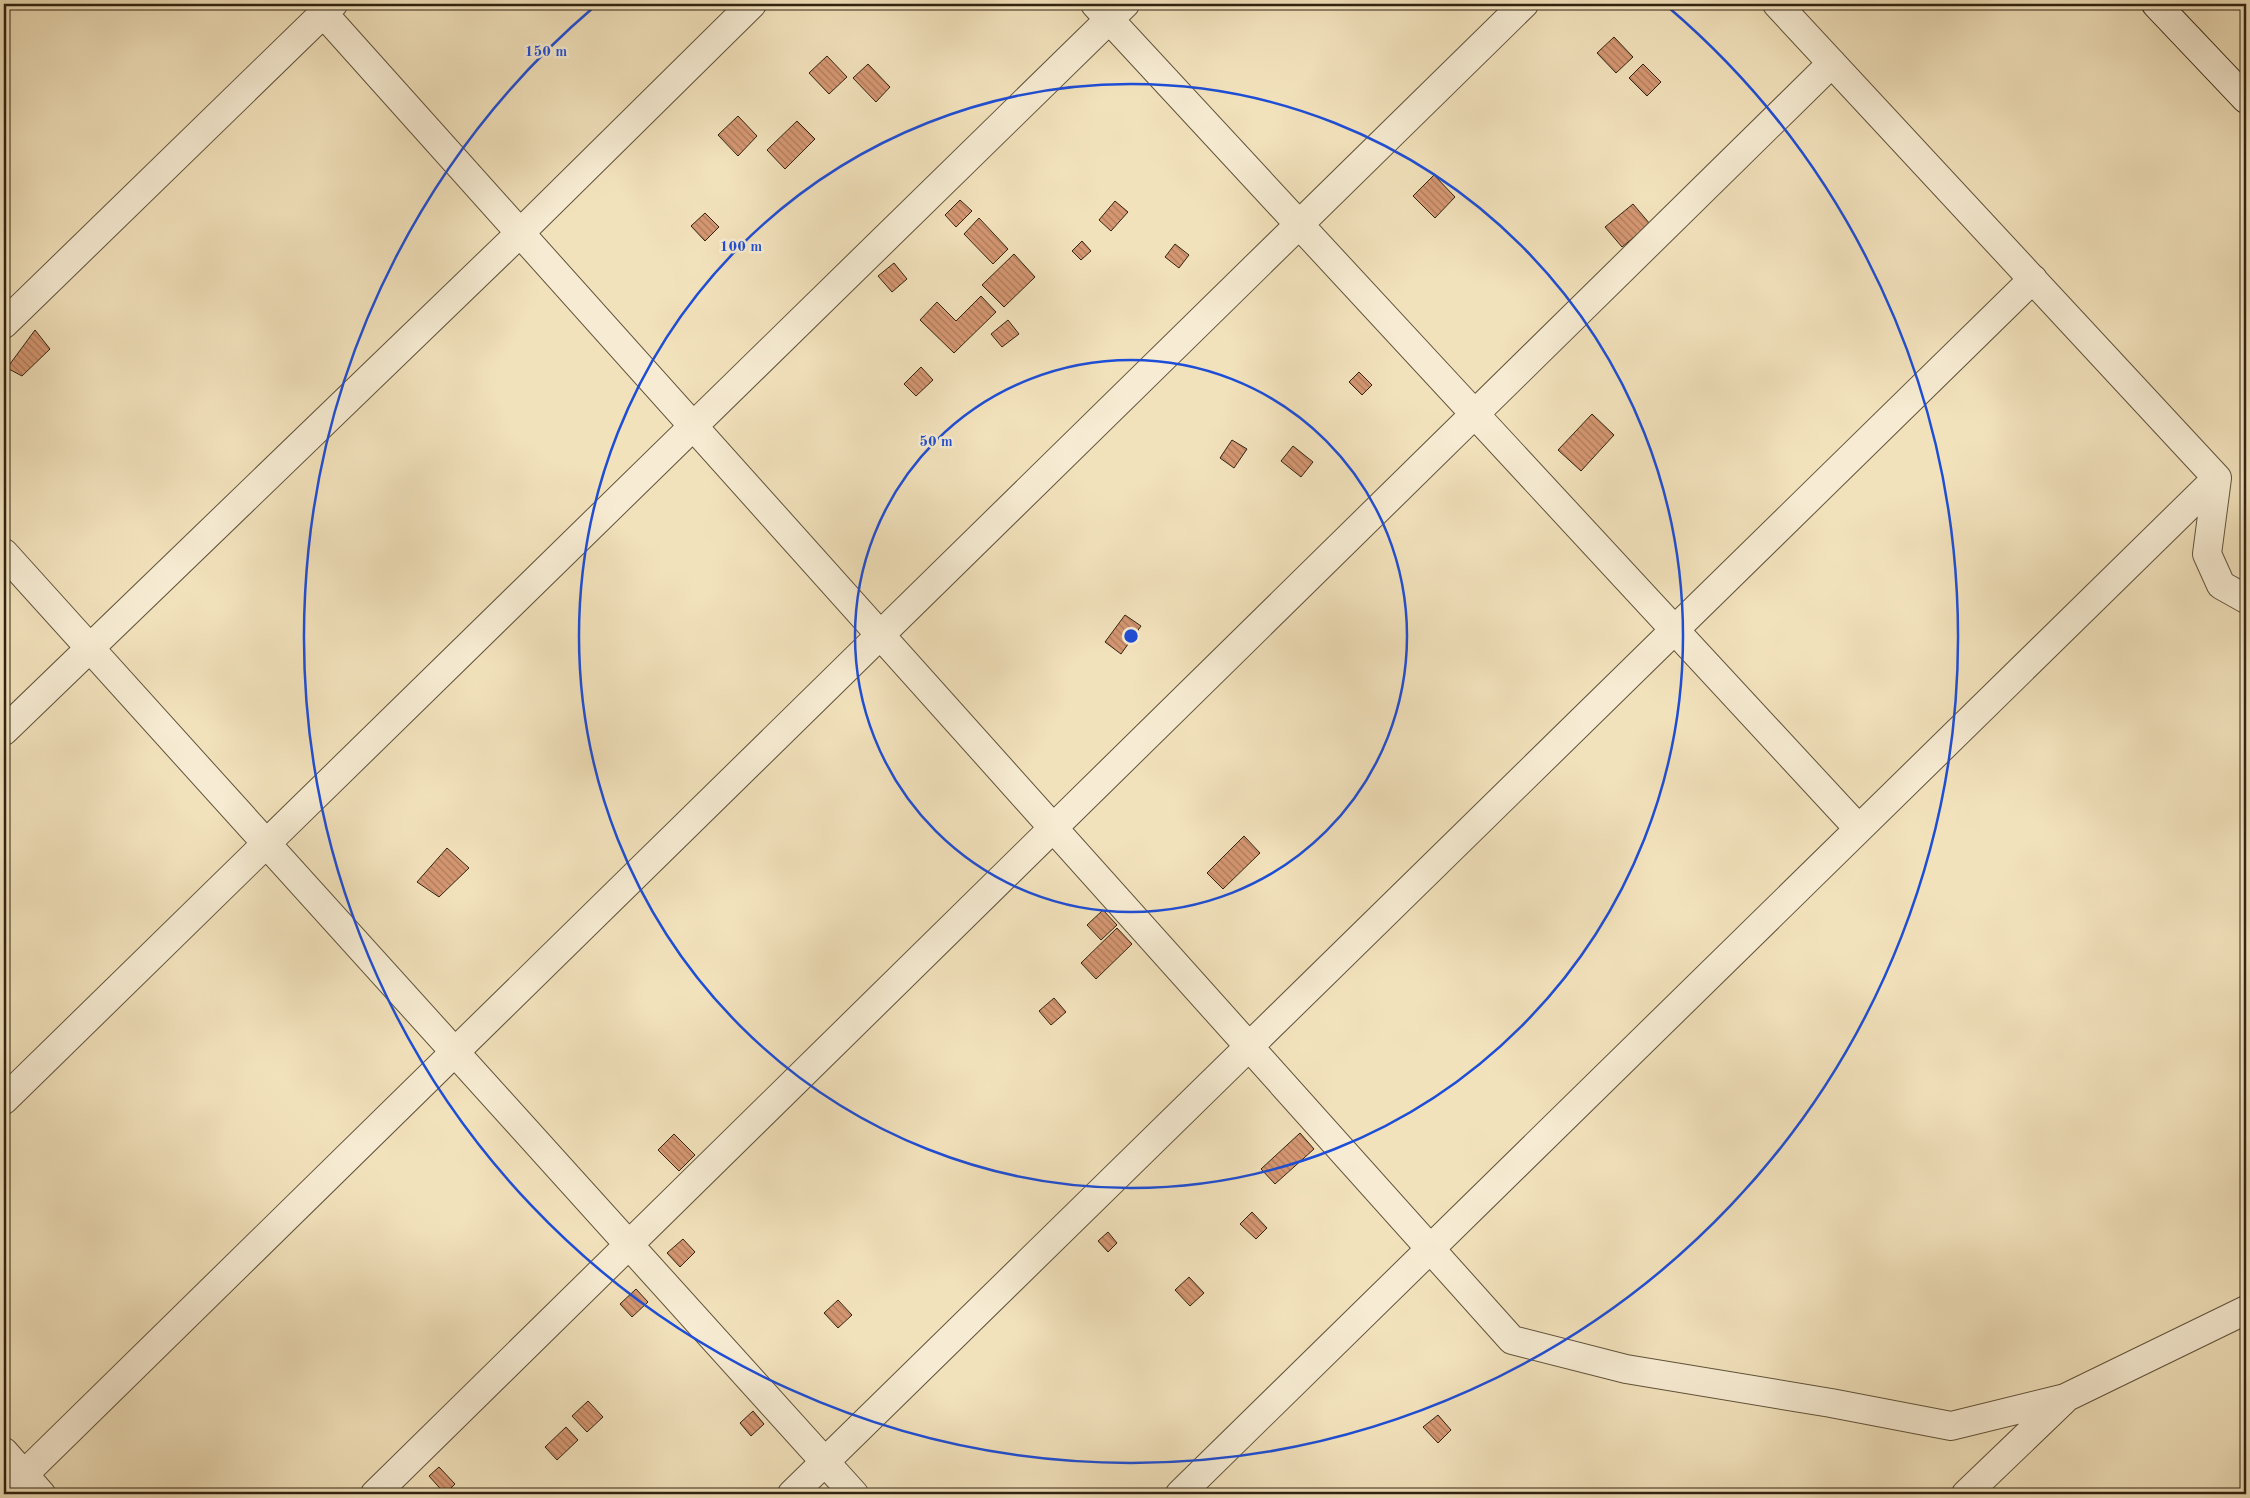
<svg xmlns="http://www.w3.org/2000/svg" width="2250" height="1498" viewBox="0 0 2250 1498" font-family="'Old Standard TT',serif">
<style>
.building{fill:url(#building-back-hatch);stroke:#302310}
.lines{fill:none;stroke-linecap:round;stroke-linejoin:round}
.street-casing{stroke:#60533b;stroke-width:30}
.secondary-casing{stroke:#302310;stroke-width:30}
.street{stroke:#f7ecd3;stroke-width:28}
.secondary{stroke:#f7ecd3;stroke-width:28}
.ring{fill:none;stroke:#1d4ed8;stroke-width:2.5}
.centre{fill:#1d4ed8;stroke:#f7ecd3;stroke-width:2.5}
.ring-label{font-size:15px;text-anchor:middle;font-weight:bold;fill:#1d4ed8;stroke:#f7ecd3;stroke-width:5;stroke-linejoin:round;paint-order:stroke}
</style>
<defs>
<pattern id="building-back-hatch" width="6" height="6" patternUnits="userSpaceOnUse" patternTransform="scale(1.25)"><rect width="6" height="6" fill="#d59772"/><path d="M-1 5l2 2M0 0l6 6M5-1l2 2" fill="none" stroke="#ad7b5c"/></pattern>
</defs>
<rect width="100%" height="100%" fill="#f2e2bc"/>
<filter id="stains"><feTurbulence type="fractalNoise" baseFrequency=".004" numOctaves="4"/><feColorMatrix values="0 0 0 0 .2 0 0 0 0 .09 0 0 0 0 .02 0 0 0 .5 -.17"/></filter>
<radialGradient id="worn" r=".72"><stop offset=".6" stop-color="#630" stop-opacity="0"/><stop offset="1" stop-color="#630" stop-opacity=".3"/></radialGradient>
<path class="building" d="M1614 37 1633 57 1616 73 1597 53Z
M827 56 847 77 829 94 809 73Z
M868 64 890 87 876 102 853 78Z
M1643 64 1661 82 1647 96 1629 78Z
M738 116 757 136 738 156 718 135Z
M797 121 815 139 785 169 767 150Z
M1434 175 1455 197 1435 218 1413 196Z
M960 200 972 211 956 227 945 215Z
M1115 201 1128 212 1111 231 1099 220Z
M1633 204 1650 224 1622 247 1605 227Z
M705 213 719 227 705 241 691 226Z
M979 218 1008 249 993 264 964 234Z
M1082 241 1091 251 1081 260 1072 251Z
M1175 244 1189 255 1179 268 1165 257Z
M1014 254 1035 277 1004 307 982 285Z
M894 263 907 279 892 292 878 276Z
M981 296 996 312 954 353 920 320 937 302 956 321Z
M1008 320 1019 334 1002 347 991 334Z
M35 330 50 349 22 376 7 368Z
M921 367 933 380 916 396 904 384Z
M1359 372 1372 385 1362 395 1349 382Z
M1592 414 1614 435 1581 471 1558 450Z
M1232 440 1247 449 1234 468 1220 458Z
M1293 446 1313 462 1301 477 1281 461Z
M1125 615 1141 626 1121 654 1105 642Z
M1244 836 1260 853 1223 889 1207 873Z
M447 848 469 868 439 897 417 882Z
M1103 910 1117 925 1101 940 1087 925Z
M1117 928 1132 944 1096 979 1081 963Z
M1054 998 1066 1012 1051 1025 1039 1011Z
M1300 1133 1314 1149 1275 1184 1261 1169Z
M674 1134 695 1155 679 1171 658 1150Z
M1252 1212 1267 1228 1256 1239 1240 1224Z
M1108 1232 1117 1243 1108 1252 1098 1241Z
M683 1239 695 1252 680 1267 667 1253Z
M1189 1277 1204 1293 1190 1306 1175 1290Z
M636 1289 648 1302 632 1317 620 1304Z
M838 1300 852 1315 838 1328 824 1313Z
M588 1401 603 1417 587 1432 572 1416Z
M753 1411 764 1424 751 1436 740 1423Z
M1438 1415 1451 1430 1438 1443 1423 1427Z
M566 1427 578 1440 557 1460 545 1447Z
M439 1467 455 1484 445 1494 429 1476Z"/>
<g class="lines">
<g class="street-casing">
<path id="street" d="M1095 4 1858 828
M1777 4 2217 478 2207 554 2221 585 2246 599
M323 13 1512 1340 1626 1369 1831 1403 1951 1426 2065 1398 2246 1310
M4 324 333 4
M4 553 854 1494
M4 731 520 233 752 4
M4 1100 1125 4
M4 1452 41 1494
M4 1494 1524 4
M375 1494 1832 63
M792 1494 2033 279
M1180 1494 2217 478
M1966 1494 2064 1400"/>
</g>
<g class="secondary-casing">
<path id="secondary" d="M2156 4 2246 99"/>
</g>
<use href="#street" class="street"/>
<use href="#secondary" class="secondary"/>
</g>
<g class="ring">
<circle cx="1131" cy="636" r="276"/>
<circle cx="1131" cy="636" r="552"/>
<path d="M1668 7A827 827 0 1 1 594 7"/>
</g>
<circle cx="1131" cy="636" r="8" class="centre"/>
<g class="ring-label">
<text x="546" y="56">150 m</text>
<text x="741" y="251">100 m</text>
<text x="936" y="446">50 m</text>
</g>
<rect width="2250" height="1498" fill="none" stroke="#f2e2bc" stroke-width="20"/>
<rect x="5" y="5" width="2240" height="1488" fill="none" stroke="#302310" stroke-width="2.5"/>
<rect x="10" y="10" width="2230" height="1478" fill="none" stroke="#302310"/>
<rect width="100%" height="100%" filter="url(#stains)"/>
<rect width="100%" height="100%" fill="url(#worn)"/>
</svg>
